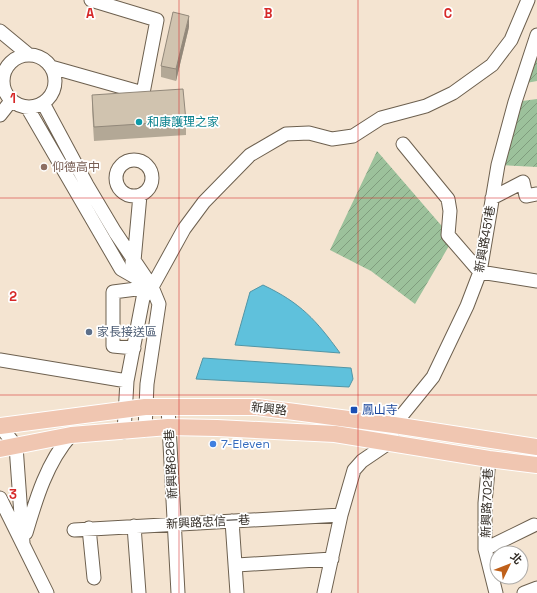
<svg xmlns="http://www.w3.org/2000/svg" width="537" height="593" viewBox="0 0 537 593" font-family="'Space Grotesk','Noto Sans TC',sans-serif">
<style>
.garden{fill:url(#garden-furrows)}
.water{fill:#5fc1dc;stroke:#5295a5}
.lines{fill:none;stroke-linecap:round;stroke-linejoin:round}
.minor-casing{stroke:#6d604f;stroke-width:15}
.major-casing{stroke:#fff;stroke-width:18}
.minor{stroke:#fff;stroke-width:13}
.major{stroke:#f0c6b1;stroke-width:16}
.wall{fill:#b3a896}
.shaded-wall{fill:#92887a}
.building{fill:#d0c3af;stroke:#92887a}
.grid{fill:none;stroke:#d62828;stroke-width:1;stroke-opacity:0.55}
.culture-dot{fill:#0f9aa8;stroke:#fff;stroke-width:1.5}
.education-dot{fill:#8d6e63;stroke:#fff;stroke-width:1.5}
.service-dot{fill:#5c6f8a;stroke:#fff;stroke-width:1.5}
.transit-dot{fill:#1a4fb4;stroke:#fff;stroke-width:1.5}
.shop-dot{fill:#3f7fe0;stroke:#fff;stroke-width:1.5}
.labels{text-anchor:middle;stroke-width:3.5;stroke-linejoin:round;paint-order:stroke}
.culture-label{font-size:12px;fill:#0d838f;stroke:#fff;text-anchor:start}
.education-label{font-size:12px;fill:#785e54;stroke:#fff;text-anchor:start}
.street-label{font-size:12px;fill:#332d26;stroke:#fff}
.service-label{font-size:12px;fill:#4e5e75;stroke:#fff;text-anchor:start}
.transit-label{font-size:12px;fill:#164399;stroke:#fff;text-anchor:start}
.shop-label{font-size:12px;fill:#366cbe;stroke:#fff;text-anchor:start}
.grid-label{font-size:13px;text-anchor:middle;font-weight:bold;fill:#d62828;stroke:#fff;stroke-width:3.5;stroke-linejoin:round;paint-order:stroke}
</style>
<defs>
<pattern id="garden-furrows" width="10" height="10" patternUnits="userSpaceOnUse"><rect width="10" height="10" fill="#9cc19b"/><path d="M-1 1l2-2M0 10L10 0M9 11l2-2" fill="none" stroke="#809d7e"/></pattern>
</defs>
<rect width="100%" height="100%" fill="#f4e4d1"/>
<path class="garden" d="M537 35V81L521 84Z
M537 99V167L498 165 515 102Z
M377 151 453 239 415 304 371 271 330 250Z"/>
<path class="water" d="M263 285C301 303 316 320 340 353L235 345 250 292Z
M203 358 351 368 353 379 349 387 196 379Z"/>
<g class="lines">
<g class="minor-casing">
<path id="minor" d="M0 31 29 55
M3 81a26 26 0 1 1 52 0a26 26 0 1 1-52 0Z
M51 67 143 93 157 20 91 0
M43 103 87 185 115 232 152 287 159 304 147 384 145 430
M27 107 121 269 149 285
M0 115 11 101
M403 144 448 199 450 211 448 235 480 272 537 281
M116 178a18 18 0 1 1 36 0a18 18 0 1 1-36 0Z
M492 198 523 182 526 196 537 194
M132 262 134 261 140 195
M134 348 113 346V292L152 287
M0 360 127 381
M168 407 178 593
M0 426 16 446 23 543
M124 432 127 381 143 298 152 287 184 229 204 202 250 155 286 134 309 133 332 139 353 136 381 118 426 106 453 93 492 65 511 40 528 0
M489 459 485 503V549L496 593
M0 498 47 593
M232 521 237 593
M134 526 139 593
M89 528 94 578
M74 530 341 515
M26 533C36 499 47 462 71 435
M485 549 534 525
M237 565 332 559
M324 593 341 515 354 470 362 461 390 442 394 425 433 377 467 306 480 272 498 165 515 102 537 35
M524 593 537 588"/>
</g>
<g class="major-casing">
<path id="major" d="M0 426 145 407H257L394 425 537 447
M0 449 71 435 168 427 217 428 335 434 489 459 537 465"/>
</g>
<use href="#minor" class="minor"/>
<use href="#major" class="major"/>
</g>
<path class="wall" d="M189 27 176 81 161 77V66Z
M92 95 186 121V135L94 141 92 109Z"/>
<path class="shaded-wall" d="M189 16V27L176 81V69Z"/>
<path class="building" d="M173 12 189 16 176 69 161 66Z
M183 89 186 121 94 127 92 95Z"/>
<path class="grid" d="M179 0V593M358 0V593M0 198H537M0 395H537"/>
<circle class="culture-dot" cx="139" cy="122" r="4"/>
<circle class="education-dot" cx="44" cy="167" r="4"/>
<circle class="service-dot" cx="89" cy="332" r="4"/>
<rect class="transit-dot" x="350" y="406" width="8" height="8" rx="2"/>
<circle class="shop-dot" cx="213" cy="444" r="4"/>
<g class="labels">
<g class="culture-label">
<text x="147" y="126">和康護理之家</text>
</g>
<g class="education-label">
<text x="52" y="171">仰德高中</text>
</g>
<g class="street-label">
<text transform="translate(485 239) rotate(-80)" y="4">新興路451巷</text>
<text transform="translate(269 409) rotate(6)" y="4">新興路</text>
<text transform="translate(171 464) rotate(-93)" y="4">新興路626巷</text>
<text transform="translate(487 503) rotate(-88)" y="4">新興路702巷</text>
<text transform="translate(208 522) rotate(-3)" y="4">新興路忠信一巷</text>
</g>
<g class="service-label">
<text x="97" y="336">家長接送區</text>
</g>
<g class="transit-label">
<text x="362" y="414">鳳山寺</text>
</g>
<g class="shop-label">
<text x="221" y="448">7-Eleven</text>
</g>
</g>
<g class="grid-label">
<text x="90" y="18">A</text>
<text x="268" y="18">B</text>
<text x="448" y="18">C</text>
<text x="13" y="103">1</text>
<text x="13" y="301">2</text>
<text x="13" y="499">3</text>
</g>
<g transform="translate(509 565) rotate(47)"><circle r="19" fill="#ffffff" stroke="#adaba8"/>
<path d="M0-3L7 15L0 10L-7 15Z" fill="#bf601a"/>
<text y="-6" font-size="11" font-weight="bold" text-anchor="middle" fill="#332d26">北</text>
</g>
</svg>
